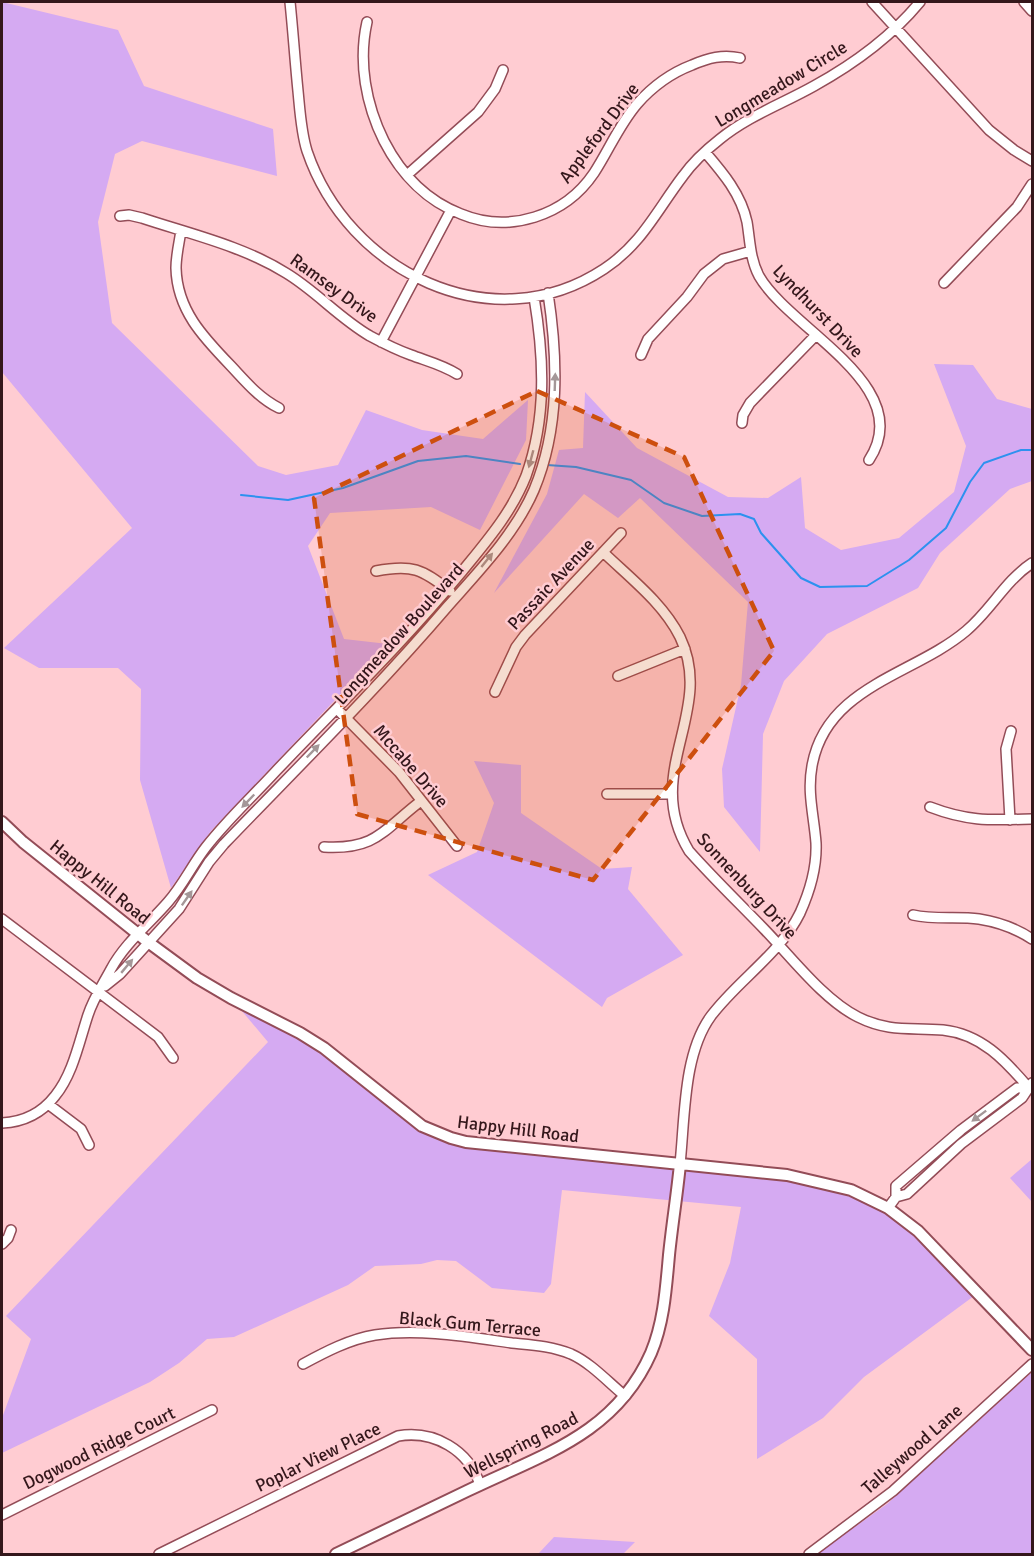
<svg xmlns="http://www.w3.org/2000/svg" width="1034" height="1556" viewBox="0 0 1034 1556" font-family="Signika,sans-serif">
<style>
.green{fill:#d5aaf2}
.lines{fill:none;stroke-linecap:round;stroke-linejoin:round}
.stream{stroke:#2d91ef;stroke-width:2}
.minor-casing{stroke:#934c57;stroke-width:12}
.tertiary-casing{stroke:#934c57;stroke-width:14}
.minor{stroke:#fff;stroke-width:9}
.tertiary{stroke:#fff;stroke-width:10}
.oneway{fill:#a49798}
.marked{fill:#cd4f0e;fill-opacity:0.2;stroke:#cd4f0e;stroke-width:4.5;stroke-dasharray:12 8;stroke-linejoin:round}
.labels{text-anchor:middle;stroke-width:5;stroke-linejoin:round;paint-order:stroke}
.street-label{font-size:18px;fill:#34171b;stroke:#ffccd2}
</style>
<rect width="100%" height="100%" fill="#ffccd2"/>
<path class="green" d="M2 2 118 30 144 86 273 129 277 176 142 141 115 154 98 222 112 323 258 466 286 475 338 465 366 410 422 430 483 439 528 400 526 440 480 530 431 507 330 513 308 546 344 639 388 644 211 831 171 888 140 780 141 689 118 668H39L4 648 132 528 2 372Z
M934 364 973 365 997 399 1032 409V481L1010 489 940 553 918 588 827 634 784 681 763 734 760 852 724 807 722 769 741 685 748 602 640 498 618 518 584 494 494 593 547 494 559 450 583 448 585 392 637 448 728 497 768 498 801 477 805 528 841 550 899 538 954 492 966 446Z
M474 761 521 765V813L602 869 632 867 628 889 683 955 607 998 602 1007 428 875 477 852 494 803Z
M231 998 300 1033 414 1121 451 1138 802 1178 888 1208 978 1293 864 1377 823 1418 757 1459V1359L709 1316 730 1263 741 1207 562 1190 551 1284 544 1293 492 1288 456 1261 437 1260 421 1264 375 1266 348 1285 234 1337 207 1339 179 1363 150 1382 2 1453V1418L31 1339 6 1316 268 1042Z
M1032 1159V1202L1010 1178Z
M1032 1372V1554H817L887 1504Z
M554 1537 635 1542 623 1554H541L539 1553Z"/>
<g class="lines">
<path class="stream" d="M547 465 576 467 631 480 664 503 702 516 740 514 754 519 761 533 801 578 820 587 867 586 909 560 946 528 970 482 984 463 1021 450H1032
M241 495 288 500 343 488 418 461 466 456 520 464"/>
<g class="minor-casing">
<path id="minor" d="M290 2C293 31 295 61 298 91 300 111 301 132 307 151 348 272 492 343 604 269 642 244 657 210 683 176 693 162 706 150 720 139 748 116 782 104 814 86 854 64 891 37 920 2
M872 2 989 130 1014 150 1032 161
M1024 2 1032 11
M367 22C358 62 366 105 384 141 401 174 427 201 461 214 509 234 565 216 594 173 609 150 619 125 637 104 652 87 671 73 692 65 708 58 723 54 740 58
M705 152C723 173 741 194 747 222 750 240 750 259 759 276 790 330 918 386 869 460
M407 175 478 112 495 89 503 70
M120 216 129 215 142 218C190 234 243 246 286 273 316 291 339 318 370 336 383 343 397 350 411 355 427 361 443 365 457 374
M181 231C179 243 176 256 176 268 177 310 203 337 231 366 246 382 259 398 279 408
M944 283 1017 207 1032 184
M381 342 451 210
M641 355 648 339 687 297 704 274 723 259 751 251
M742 423 743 415 750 403 815 336
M603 552C630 578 663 603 680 637 716 712 641 772 689 851 713 878 740 904 765 930 792 958 824 1000 858 1017 890 1033 912 1027 943 1030 981 1034 1005 1060 1028 1087
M376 571C412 564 422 569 450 591
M618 676 685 649
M495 692 516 647 525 635 621 533
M337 709 399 772 457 846
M607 794H671
M930 807C969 822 992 820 1032 819
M1010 820 1006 749 1011 731
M324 847C377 850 384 829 421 801
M913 915C935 920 958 916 979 919 998 922 1017 929 1032 939
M2 919 158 1037 173 1058
M105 986 120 974 179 909 209 862 224 844C299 766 377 689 448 606 479 571 515 534 534 490 560 428 558 359 548 293
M48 1104 81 1129 89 1145
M2 1123C23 1122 41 1114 55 1096 73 1074 79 1042 88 1015 93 999 103 984 111 969 125 943 149 924 168 902 183 885 192 865 206 847 227 820 253 796 276 771 338 706 403 643 460 574 485 543 511 514 526 476 547 417 544 357 534 297
M680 1164C685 1118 683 1054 711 1016 738 980 780 954 800 913 810 891 817 867 816 843 814 816 807 793 812 766 826 686 914 675 966 631 991 610 1005 581 1032 563
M896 1197V1186L961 1130 1017 1088 1028 1087
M888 1208 896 1197 907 1194 961 1144 1022 1098 1032 1083
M2 1244 8 1238 11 1230
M303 1364C325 1352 350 1339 375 1335 418 1328 469 1337 512 1343 532 1345 552 1346 571 1354 591 1363 608 1382 625 1396
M2 1515 212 1410
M159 1554 398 1436C434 1430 469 1450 480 1485
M809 1554 893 1491 1032 1364"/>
</g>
<g class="tertiary-casing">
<path id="tertiary" d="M2 822 23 842 148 942 197 978 231 998 300 1033 324 1048 422 1126 451 1138 466 1142 787 1175 851 1190 888 1208 918 1231 1032 1350
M336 1554C380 1533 423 1512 467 1491 541 1455 615 1435 651 1353 664 1322 666 1288 669 1255 672 1225 677 1195 680 1164"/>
</g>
<use href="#minor" class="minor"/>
<use href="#tertiary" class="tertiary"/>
</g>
<defs><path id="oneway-solid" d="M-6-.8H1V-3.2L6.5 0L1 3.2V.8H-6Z" transform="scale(1.5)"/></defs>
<g class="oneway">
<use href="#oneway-solid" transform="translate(555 382) rotate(-88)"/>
<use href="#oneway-solid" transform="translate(531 459) rotate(105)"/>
<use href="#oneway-solid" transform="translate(487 560) rotate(-51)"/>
<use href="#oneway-solid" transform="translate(313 751) rotate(-46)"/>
<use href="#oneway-solid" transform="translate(248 801) rotate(134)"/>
<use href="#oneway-solid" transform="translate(187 898) rotate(-55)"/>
<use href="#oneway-solid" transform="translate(127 966) rotate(-50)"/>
<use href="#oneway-solid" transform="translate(979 1116) rotate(143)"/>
</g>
<path class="marked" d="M537 391 684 457 774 651 593 880 357 814 314 498Z"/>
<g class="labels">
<g class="street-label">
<text transform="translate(781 84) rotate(-31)" y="6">Longmeadow Circle</text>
<text transform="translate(599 133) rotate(-53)" y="6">Appleford Drive</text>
<text transform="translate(334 288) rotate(36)" y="6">Ramsey Drive</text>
<text transform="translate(818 311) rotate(46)" y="6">Lyndhurst Drive</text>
<text transform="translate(551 584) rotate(-47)" y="6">Passaic Avenue</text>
<text transform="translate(399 634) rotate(-48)" y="6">Longmeadow Boulevard</text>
<text transform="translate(411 766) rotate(49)" y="6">Mccabe Drive</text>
<text transform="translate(100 882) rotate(39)" y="6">Happy Hill Road</text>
<text transform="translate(747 886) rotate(47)" y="6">Sonnenburg Drive</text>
<text transform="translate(518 1129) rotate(7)" y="6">Happy Hill Road</text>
<text transform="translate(470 1324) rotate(5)" y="6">Black Gum Terrace</text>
<text transform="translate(521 1445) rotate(-27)" y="6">Wellspring Road</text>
<text transform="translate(99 1448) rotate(-26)" y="6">Dogwood Ridge Court</text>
<text transform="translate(912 1449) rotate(-41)" y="6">Talleywood Lane</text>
<text transform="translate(318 1457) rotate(-26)" y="6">Poplar View Place</text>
</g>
</g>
<rect width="1034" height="1556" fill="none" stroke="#34171b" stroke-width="6"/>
</svg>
